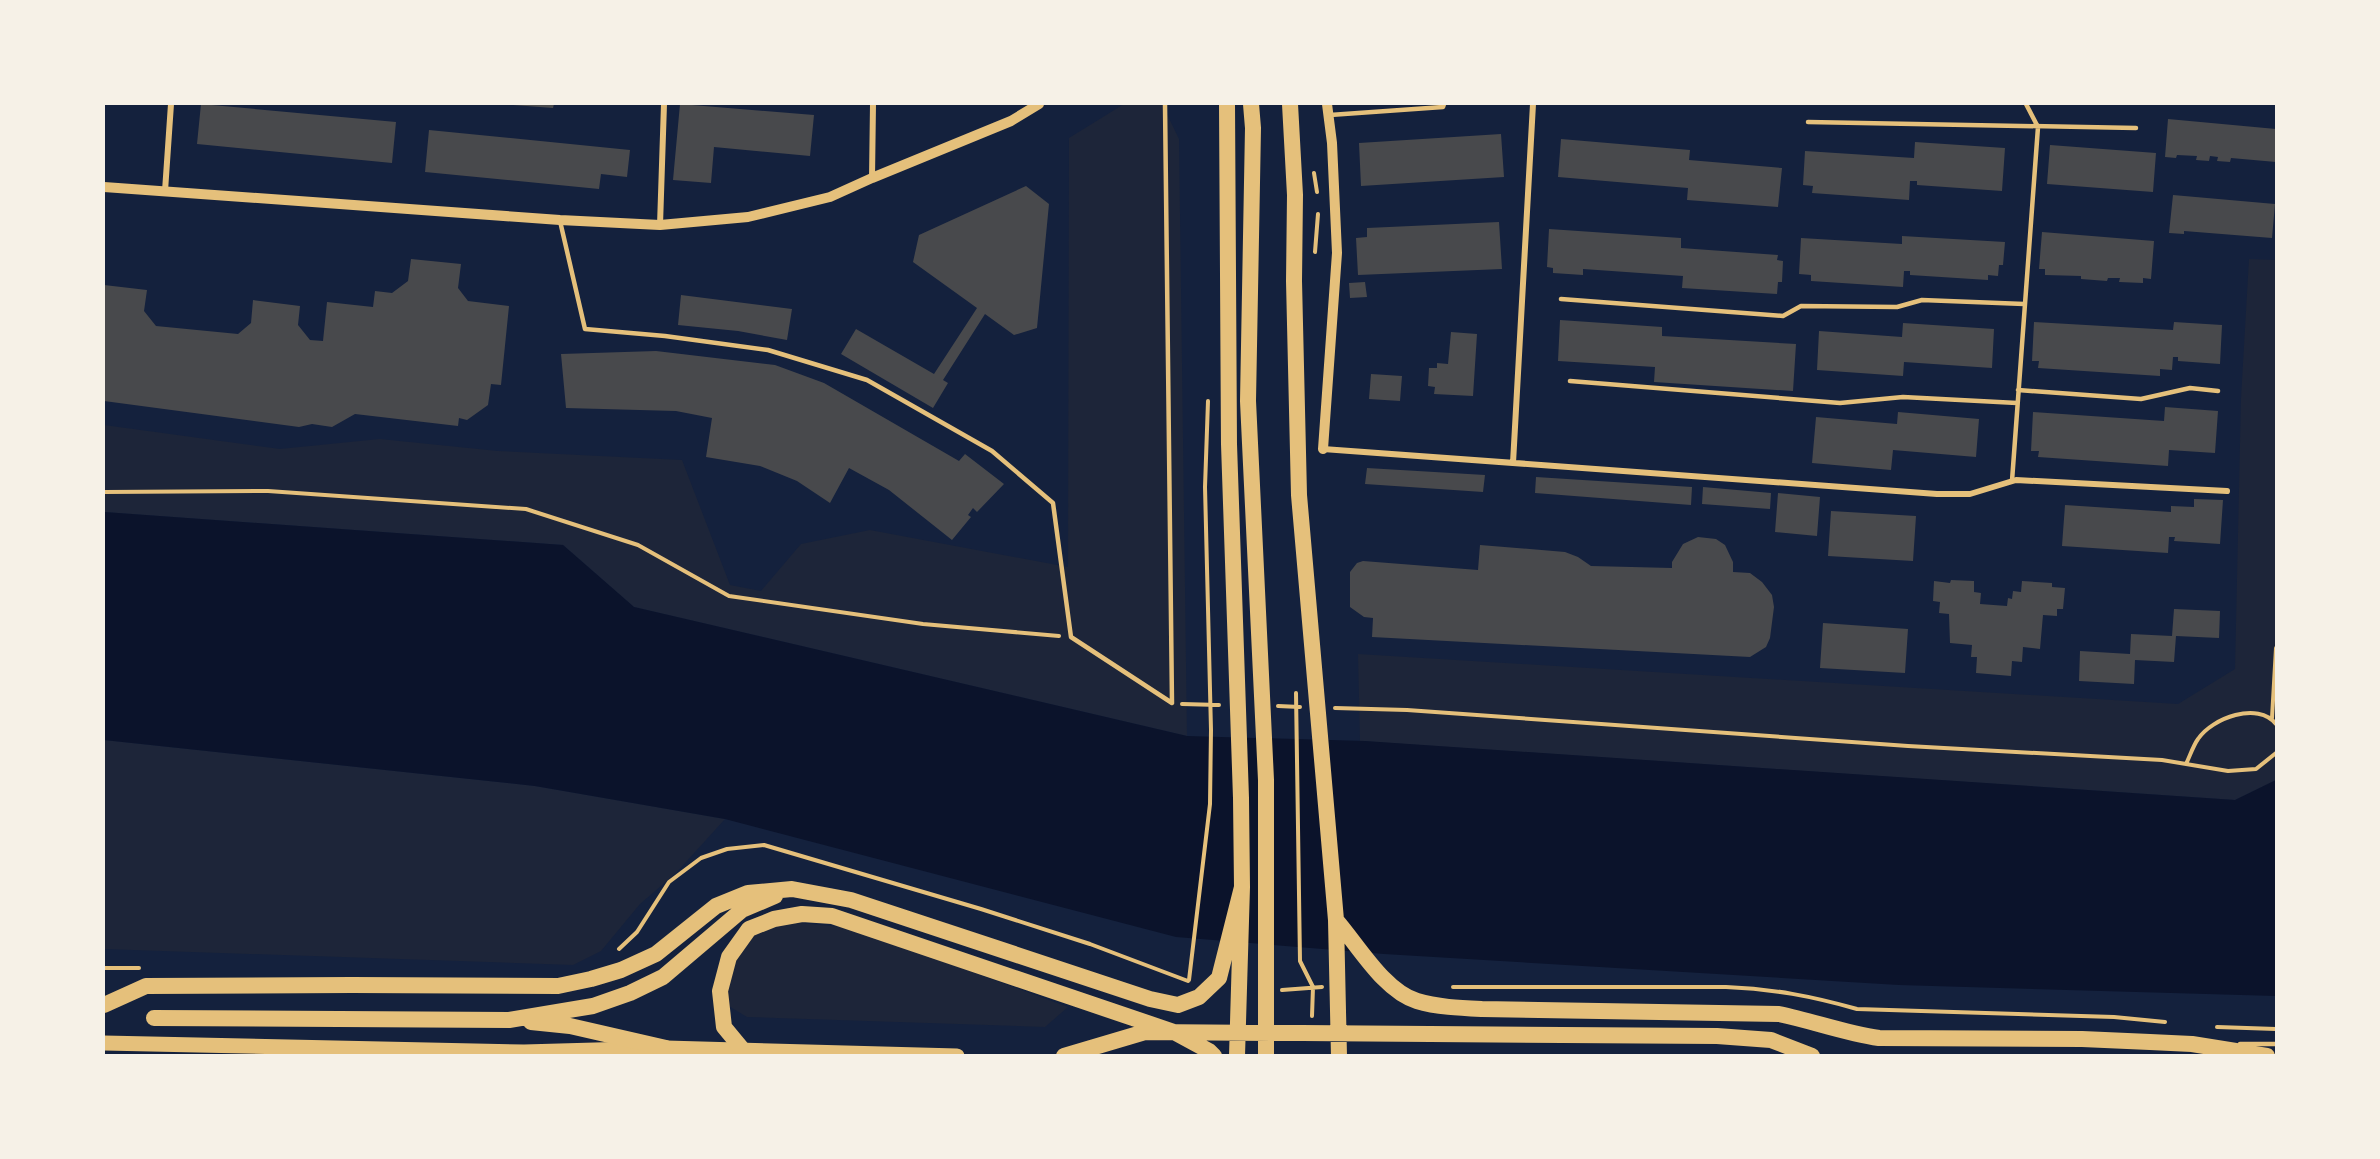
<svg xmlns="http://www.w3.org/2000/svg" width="2380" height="1159" viewBox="0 0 2380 1159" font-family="Raleway,sans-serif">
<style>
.green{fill:#1d2539}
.water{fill:#0b132b}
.building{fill:#48494c}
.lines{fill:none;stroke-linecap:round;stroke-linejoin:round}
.path{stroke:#e5c07b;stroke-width:4}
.service{stroke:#e5c07b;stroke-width:4.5}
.minor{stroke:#e5c07b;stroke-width:6}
.tertiary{stroke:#e5c07b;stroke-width:10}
.primary{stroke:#e5c07b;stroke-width:15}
.trunk{stroke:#e5c07b;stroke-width:16}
</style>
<rect width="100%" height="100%" fill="#14213d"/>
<path class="green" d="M1124 104H1162L1179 139 1187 736 634 607 563 545 104 512V425L280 449 380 439 498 451 682 460 730 585 761 591 801 544 870 530 1068 567 1069 138Z
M2249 259 2276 260V780L2235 800 1360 741 1358 654 2178 704 2235 669 2241 398Z
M104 740 535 786 725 819 676 873 640 904 601 951 573 965 104 949Z
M799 923 853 928 1068 1007 1045 1027 747 1017 727 1005 723 952 758 930Z"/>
<path class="water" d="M104 512 563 545 634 607 1187 736 1365 741 2235 800 2276 780V996L1899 985 1384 954 1176 937 725 819 535 786 104 740Z"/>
<path class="building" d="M201 104 396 122 392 163 197 144Z
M513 104H554L553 108 513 105Z
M680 104 814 115 810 156 714 147 711 183 673 180Z
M2168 119 2276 129V162L2231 158 2230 162 2217 161 2218 157 2210 156 2209 161 2196 160 2197 156 2177 155 2176 158 2165 157Z
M429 130 630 150 627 177 601 174 599 189 425 172Z
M1501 134 1504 177 1361 186 1359 143Z
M1561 139 1690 150 1689 160 1782 168 1778 207 1687 200 1688 188 1558 177Z
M1915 142 2005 148 2002 191 1917 185V181H1910L1909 200 1812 193 1813 186 1803 185 1805 151 1914 158Z
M2050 145 2156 153 2153 192 2047 184Z
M1026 186 1049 204 1037 328 1014 335 985 314 943 380 948 383 933 408 841 354 856 329 934 374 977 308 913 262 919 235Z
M2173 195 2275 204 2272 238 2184 231V234L2169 233Z
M1499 222 1502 269 1358 275 1356 238 1367 237V228Z
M1549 229 1681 238V248L1778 255 1777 260 1783 261 1782 282H1778L1777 294 1682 288 1683 276 1583 269V275L1553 273V268L1547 267Z
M2042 232 2154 241 2151 279 2143 278V283L2119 282 2120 278H2108L2107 281 2081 279V276L2045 275V269H2039Z
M1902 236 2005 242 2003 265H1999L1998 276 1988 275V280L1910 275V271H1904L1903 287 1811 281V275L1799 274 1801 238 1902 244Z
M411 259 461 264 458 288 468 301 509 306 501 385 491 384 488 405 467 420 459 418 458 426 355 414 332 427 312 424 299 427 104 401V285L147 290 144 311 156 326 238 334 251 323 253 300 300 306 298 325 310 340 323 341 327 302 373 307 375 291 392 293 408 281Z
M1365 282 1367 297 1350 298 1349 283Z
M681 295 792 309 787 340 738 331 678 325Z
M1560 320 1662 327V336L1796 344 1793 391 1654 382 1655 367 1558 361Z
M2034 322 2173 330 2174 322 2222 325 2220 364 2178 361V357H2173L2172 370 2160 369V376L2038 368 2039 361H2032Z
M1903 323 1994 329 1992 368 1904 362 1903 376 1817 370 1819 331 1902 337Z
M1451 332 1477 334 1473 396 1434 394 1435 387 1428 386 1429 368H1437V363L1448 364Z
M656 351 775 365 824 383 959 461 965 454 1004 484 977 512 973 508 968 515 971 517 952 540 889 490 849 468 830 503 797 481 760 466 706 457 712 418 676 411 566 408 561 354Z
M1371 374 1402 376 1400 401 1369 399Z
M2165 407 2218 411 2215 453 2169 450 2168 466 2038 457 2039 451H2031L2033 412 2164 421Z
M1898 412 1979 419 1976 457 1893 450 1891 470 1812 463 1816 417 1897 424Z
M1367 468 1485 475 1483 492 1365 484Z
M1536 477 1692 487 1691 505 1535 493Z
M1703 487 1771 493 1770 509 1702 504Z
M1778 493 1820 497 1817 536 1775 532Z
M2194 499 2223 500 2220 544 2174 541 2175 537H2169L2168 553 2062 546 2065 505 2171 512V506L2194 507Z
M1831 511 1916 516 1913 561 1828 556Z
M1698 537 1716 539 1725 545 1733 562V572L1750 573 1762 582 1772 595 1774 607 1770 638 1766 647 1750 657 1372 637 1373 618 1364 617 1350 607V572L1357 563 1363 561 1478 570 1480 545 1565 552 1578 557 1591 566 1672 568V562L1683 544Z
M1951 580 1974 581V592L1981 593 1980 604 2007 606 2008 598 2012 599 2013 591 2021 592 2022 581 2052 583V587L2065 588 2063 609H2057V616L2043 615 2040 649 2023 647 2022 662 2012 661 2011 676 1976 673 1977 657H1971L1972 645 1950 643 1949 614 1939 613 1940 602 1933 601 1934 581 1950 583Z
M2174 609 2220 611 2219 638 2176 636 2174 662 2135 660 2134 684 2079 681 2080 651 2130 654 2131 634 2172 636Z
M1823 623 1908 629 1905 673 1820 668Z"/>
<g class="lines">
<path class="path" d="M1314 173 1317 192
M1315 252 1318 214
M104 492 268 491 526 509 638 545 729 596 923 624 1059 636
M1296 693 1300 961 1313 987 1312 1016
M1182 704 1219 705
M1278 706 1300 707
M1335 708 1407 710 1908 746 2162 760 2228 771 2256 769 2276 753
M2272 718 2276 648
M2186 764C2190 756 2193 746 2198 739 2212 718 2258 701 2276 724
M619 949 637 932 669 882 701 858 727 849 764 845 981 909 1090 944 1188 981
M104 968H139
M1189 980 1210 804 1211 730 1205 487 1208 401
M1453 987H1726C1774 989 1811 996 1857 1009L2114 1017 2165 1022
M1282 990 1322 987
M2217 1027 2276 1029"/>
<path class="service" d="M1330 115 1443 107 1444 104
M1808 122 2136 128
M560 221 585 329 665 336 768 350 867 380 992 451 1053 503 1071 637 1172 703 1165 104
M1561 299 1783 316 1801 306 1897 307 1922 300 2024 304
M1570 381 1840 403 1903 397 2017 403
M2018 390 2141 399 2190 388 2218 391
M2012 481 2038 127 2026 104
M2240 1044H2276"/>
<path class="minor" d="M872 178 873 104
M165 191 171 104
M660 225 664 104
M1323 449 1937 494H1970L2016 480 2227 491
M1513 463 1533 104"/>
<path class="tertiary" d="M104 187 560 220 660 225 748 217 830 197 872 178 1011 121 1039 104
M1323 449 1337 253 1332 143 1327 104"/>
<path class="primary" d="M104 1043 524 1052 666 1048 957 1056"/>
<path class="trunk" d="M1227 104 1229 444 1241 798 1242 887 1237 1056
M1251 104 1253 128 1248 401 1266 780V1056
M1290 104 1295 195 1294 281 1299 495 1336 920 1339 1056
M1336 920C1358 945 1384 991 1417 1001 1437 1007 1460 1008 1482 1009L1779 1014C1813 1021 1845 1033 1879 1038L2082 1039 2150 1042 2192 1044 2267 1056
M104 1005 146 986 352 985 558 986 591 979 621 970 656 954 716 906 748 893 792 889 851 900 1150 999 1178 1005 1199 997 1219 978 1242 887
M154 1018 509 1020 593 1006 630 993 663 977 742 910 775 896
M531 1022 570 1026 666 1048
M748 1056 724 1027 720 991 729 957 749 929 774 919 802 914 832 916 1174 1032 1209 1051 1214 1056
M1064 1056 1145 1032 1717 1036 1771 1040 1812 1056"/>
</g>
<rect width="2380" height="1159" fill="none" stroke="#f6f1e7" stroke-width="210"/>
</svg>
